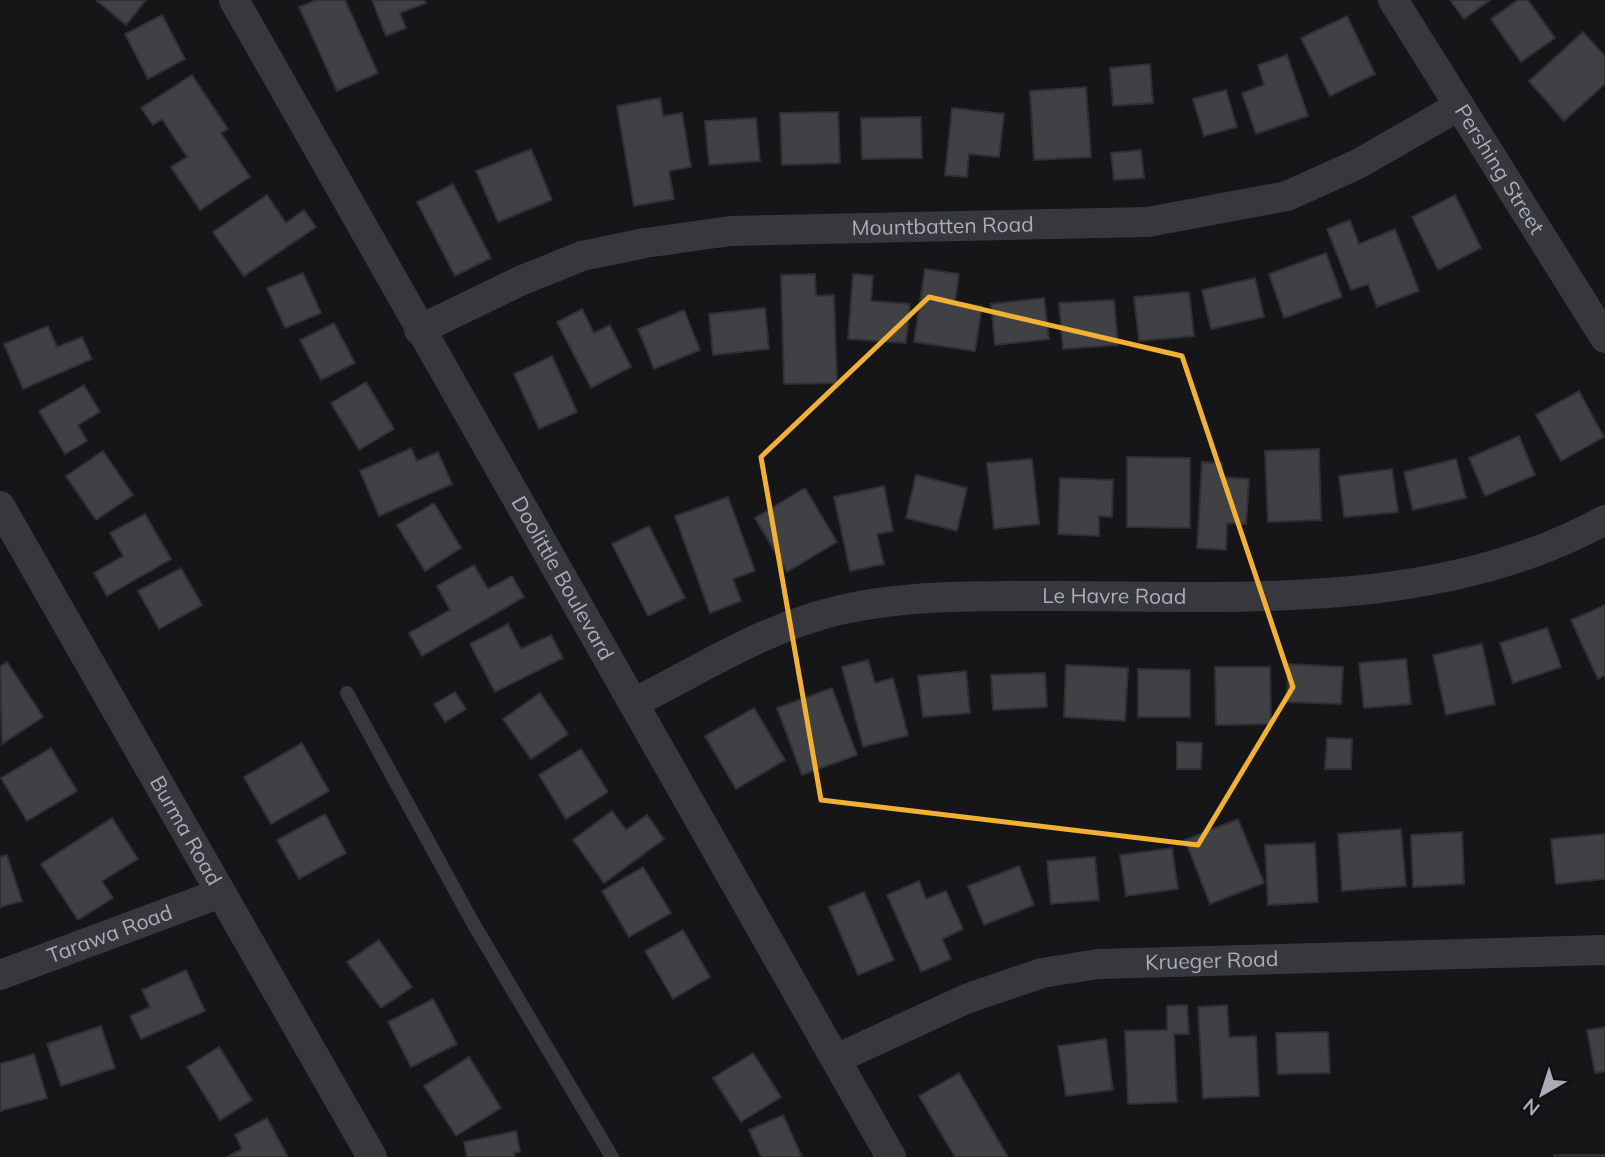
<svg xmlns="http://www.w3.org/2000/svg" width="1605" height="1157" viewBox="0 0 1605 1157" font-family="Mulish,sans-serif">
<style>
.building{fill:#404145;stroke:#303034;stroke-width:2}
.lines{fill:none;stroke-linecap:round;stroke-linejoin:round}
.service{stroke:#37383d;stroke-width:14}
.minor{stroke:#37383d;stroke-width:30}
.marked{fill:none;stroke:#f2b134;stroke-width:5;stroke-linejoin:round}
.labels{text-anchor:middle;stroke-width:5;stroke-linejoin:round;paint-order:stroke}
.street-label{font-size:21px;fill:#a8adb8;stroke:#111113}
</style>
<rect width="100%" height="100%" fill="#161618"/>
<path class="building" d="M96 0H146L126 25Z
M316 0H345L378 73 337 91 299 7Z
M372 0H424L426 3 400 13 406 28 386 36Z
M1450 0H1490L1464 19Z
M1518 0H1528L1555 38 1521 62 1491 19Z
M162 15 185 59 148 79 125 34Z
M1347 16 1375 74 1330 96 1301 38Z
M1583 32 1605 56V84L1564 121 1529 81Z
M1287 55 1308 116 1256 134 1242 93 1264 85 1258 65Z
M1150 64 1153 103 1113 106 1110 68Z
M192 75 228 129 221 133 250 177 200 210 171 167 187 157 162 119 153 125 141 108Z
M1086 87 1091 157 1034 160 1030 91Z
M1226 90 1237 127 1204 136 1193 99Z
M660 98 663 116 682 113 691 167 669 171 674 199 634 206 617 106Z
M952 108 1004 114 999 157 969 154 967 177 945 175Z
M838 112 840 163 782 165 780 113Z
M921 117 922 158 862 159 861 118Z
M756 118 760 161 709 165 705 121Z
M531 149 552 200 498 222 476 171Z
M1141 150 1144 178 1114 180 1111 153Z
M453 184 491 258 455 276 417 202Z
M267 195 286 223 304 210 316 227 244 276 213 232Z
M1455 195 1481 248 1438 270 1412 217Z
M1350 220 1359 244 1395 229 1419 291 1377 307 1368 284 1351 290 1327 229Z
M1326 253 1342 297 1284 318 1269 274Z
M925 269 959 274 955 302 982 306 975 351 914 342Z
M303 273 321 313 285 328 267 288Z
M815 274 816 296 834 295 837 383 784 384 781 275Z
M853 274 873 276 871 301 910 304 906 343 848 339Z
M1255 278 1264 317 1211 329 1202 290Z
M1189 292 1194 336 1139 341 1134 297Z
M1044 298 1049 339 995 345 991 304Z
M1114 300 1118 345 1063 349 1059 303Z
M765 308 769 349 713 355 709 314Z
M582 309 594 333 610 325 631 367 591 388 557 322Z
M684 310 700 350 654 369 638 329Z
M334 323 355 363 321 380 300 340Z
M48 326 57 347 82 337 92 359 23 389 4 344Z
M552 356 577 412 539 429 514 374Z
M366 382 394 429 359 450 331 403Z
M84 385 100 412 78 425 87 441 65 454 39 411Z
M1579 391 1604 437 1561 461 1536 415Z
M1519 436 1535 475 1485 496 1469 458Z
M411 448 417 461 438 452 452 484 379 516 360 471Z
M1319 449 1321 520 1268 522 1265 451Z
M103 451 133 495 96 520 66 476Z
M1127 457 1190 458V528L1127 527Z
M1032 459 1039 524 994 529 987 463Z
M1456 459 1466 498 1413 510 1404 472Z
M1202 462 1222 463 1221 477 1249 479 1246 524 1227 523 1226 550 1197 548Z
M1392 469 1398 512 1344 517 1339 476Z
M916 475 967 488 957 531 906 518Z
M1060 478 1113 480 1112 517 1099 516V536L1058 534Z
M884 486 893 531 877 534 884 564 850 571 834 497Z
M805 488 837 542 787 572 755 518Z
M728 497 755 571 733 579 741 601 710 613 675 516Z
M434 503 461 548 425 571 397 525Z
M145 514 171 559 107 596 94 573 123 556 110 533Z
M649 526 685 598 648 616 612 544Z
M474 565 488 589 512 576 524 597 422 656 409 633 450 610 437 586Z
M181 568 202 605 159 629 138 591Z
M1605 605V675L1598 679 1571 620Z
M508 624 521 649 551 635 563 658 495 692 470 644Z
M1547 628 1561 667 1513 683 1500 643Z
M1482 644 1495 704 1446 715 1433 655Z
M1406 659 1411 704 1364 708 1359 663Z
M868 660 875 683 893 678 908 735 863 747 842 667Z
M7 662 43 717 2 744 0 667Z
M1288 664 1343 667 1341 704 1287 702Z
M1066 665 1128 668 1125 721 1064 717Z
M1215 667H1270L1271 724 1216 725Z
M1138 669 1190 670V717H1138Z
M966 671 970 713 923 717 918 676Z
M1045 673 1047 707 993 710 991 675Z
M832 688 857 755 802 775 777 708Z
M455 692 466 709 445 722 434 704Z
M540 693 568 734 531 759 503 719Z
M754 708 785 760 736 789 705 736Z
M1327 738 1352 739 1351 769H1325Z
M1177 742 1202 743 1201 769H1177Z
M302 743 329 791 271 824 244 777Z
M51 748 77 791 27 821 1 778Z
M581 749 608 792 566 819 539 775Z
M612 811 626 830 647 815 664 839 604 883 573 840Z
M325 814 346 853 299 879 277 840Z
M112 818 138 859 102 881 113 898 78 920 41 864Z
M1238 819 1264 883 1210 904 1185 840Z
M1401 829 1406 886 1342 891 1338 834Z
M1462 832 1464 884 1413 887 1411 835Z
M1605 834V879L1556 884 1551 839Z
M1315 843 1318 902 1268 905 1265 845Z
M1172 848 1178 889 1126 896 1120 855Z
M7 855 22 901 0 907V857Z
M1095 857 1099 900 1051 904 1047 861Z
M1019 866 1034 905 984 925 968 886Z
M643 867 671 913 629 937 602 891Z
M919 881 926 899 946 891 963 929 942 939 951 959 921 972 887 895Z
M864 892 894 960 858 975 829 907Z
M683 930 710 977 673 999 645 951Z
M379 940 412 987 381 1008 347 962Z
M186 970 205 1011 141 1039 130 1016 150 1007 142 990Z
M433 999 457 1044 411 1067 388 1022Z
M1187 1005 1189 1034H1174L1177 1102 1128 1104 1125 1031 1167 1030V1006Z
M1227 1005 1229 1037 1256 1036 1259 1096 1203 1098 1198 1007Z
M101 1026 115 1068 61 1086 47 1044Z
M1605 1027V1071L1595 1073 1587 1030Z
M1328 1032 1330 1073 1278 1074 1276 1033Z
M1106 1039 1113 1090 1066 1096 1058 1046Z
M219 1047 252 1100 220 1120 187 1067Z
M753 1053 781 1097 741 1122 713 1078Z
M34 1054 47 1098 0 1111V1064Z
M469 1057 501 1108 456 1136 424 1086Z
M959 1073 1008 1157H955L919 1096Z
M783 1115 802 1157H761L749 1130Z
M267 1118 288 1157H227L242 1149 235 1135Z
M516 1131 520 1152 514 1153 515 1157H467L464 1142Z
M1554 1155H1605V1157H1554Z"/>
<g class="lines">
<path class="service" d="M347 693 473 923 612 1157"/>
<g class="minor">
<path id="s1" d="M234 0 891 1157"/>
<path id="s2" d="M1393 0 1605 338"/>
<path id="s3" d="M419 330 520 281 582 256 645 243 730 231 1148 222 1287 196 1358 164 1459 106"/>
<path id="s4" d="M0 506 372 1157"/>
<path id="s5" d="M634 703C701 669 766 627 840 610 905 595 975 596 1041 596 1229 595 1434 614 1605 520"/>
<path id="s6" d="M0 975 221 893"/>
<path id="s7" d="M836 1059 966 999 1042 973 1098 964 1605 950"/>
</g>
</g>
<path class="marked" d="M929 297 1182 356 1293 687 1198 845 821 800 761 457Z"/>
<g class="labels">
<g class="street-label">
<text dy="7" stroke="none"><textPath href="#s2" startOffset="200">Pershing Street</textPath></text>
<text dy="7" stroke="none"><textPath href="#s3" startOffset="542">Mountbatten Road</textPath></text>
<text dy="7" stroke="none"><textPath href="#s1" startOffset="665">Doolittle Boulevard</textPath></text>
<text dy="7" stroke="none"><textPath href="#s5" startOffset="502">Le Havre Road</textPath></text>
<text dy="7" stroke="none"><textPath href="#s4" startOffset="374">Burma Road</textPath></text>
<text dy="7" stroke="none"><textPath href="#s6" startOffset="117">Tarawa Road</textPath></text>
<text dy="7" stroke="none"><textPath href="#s7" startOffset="394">Krueger Road</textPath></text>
</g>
</g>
<g transform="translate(1542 1094) rotate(219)" stroke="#111113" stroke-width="5" paint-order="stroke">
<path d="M0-5L12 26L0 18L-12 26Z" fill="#a8adb8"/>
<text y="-10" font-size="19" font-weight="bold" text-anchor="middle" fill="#a8adb8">N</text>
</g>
</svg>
